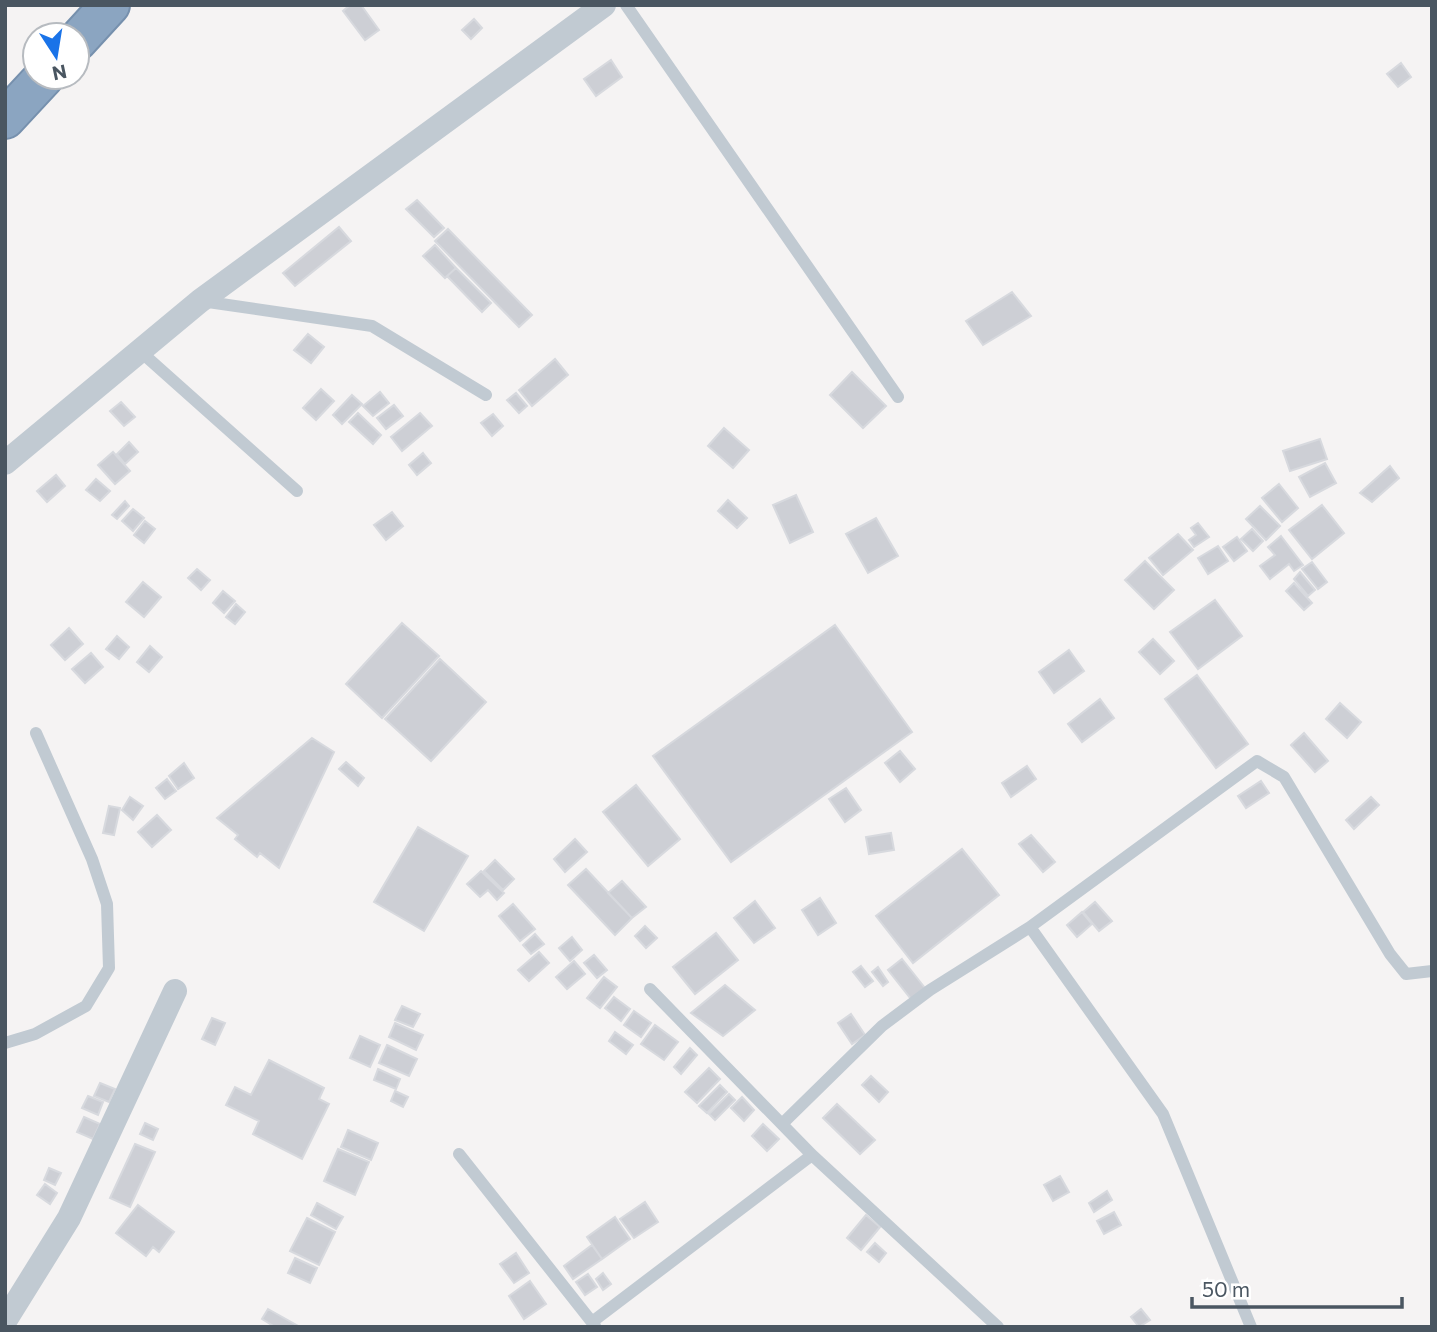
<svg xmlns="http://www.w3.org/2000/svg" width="1437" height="1332" viewBox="0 0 1437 1332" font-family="Commissioner,sans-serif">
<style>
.building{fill:#cdcfd5;stroke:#d7d9de;stroke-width:2}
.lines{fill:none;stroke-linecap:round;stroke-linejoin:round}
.highway-casing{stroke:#7690ad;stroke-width:42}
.lane{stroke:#c1cad2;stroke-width:12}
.street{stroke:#c1cad2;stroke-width:24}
.highway{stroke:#8ba5c1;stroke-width:38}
</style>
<rect width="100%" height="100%" fill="#f5f3f3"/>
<path class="building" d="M350 5H361L379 30 365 40 343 11Z
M474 19 482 28 471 39 462 30Z
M611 60 622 77 596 96 584 79Z
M1401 63 1411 77 1398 87 1387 74Z
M417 200 444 228 434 237 406 209Z
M339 227 351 241 295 286 283 273Z
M448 229 532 315 519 327 435 241Z
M435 245 456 268 445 278 423 256Z
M456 268 491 303 482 312 447 276Z
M1012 292 1031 316 983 345 966 321Z
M308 334 324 347 311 363 294 350Z
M555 359 568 375 532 406 519 390Z
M852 372 886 406 863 428 830 395Z
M321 389 334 401 316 420 303 408Z
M380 392 389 403 373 416 363 406Z
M516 393 527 406 519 413 507 400Z
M352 395 362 404 342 424 333 415Z
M121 402 135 417 124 426 110 411Z
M394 405 403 416 386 429 377 418Z
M358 413 381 435 373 444 349 422Z
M420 413 432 426 402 451 391 437Z
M493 414 503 426 492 436 481 423Z
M724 428 749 450 733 468 708 446Z
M1320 439 1327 459 1290 471 1283 451Z
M129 442 138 452 125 464 117 454Z
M113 452 130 471 115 484 98 465Z
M423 453 431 463 417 475 409 465Z
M1325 463 1336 483 1310 497 1299 477Z
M1390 466 1399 478 1372 502 1360 493Z
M56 475 65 486 47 502 37 491Z
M96 479 110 491 100 501 86 490Z
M1279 484 1298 508 1282 522 1262 498Z
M796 495 813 532 790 543 773 505Z
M728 500 747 518 737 528 718 511Z
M125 501 129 506 117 519 112 515Z
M1322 505 1344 533 1312 559 1289 530Z
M1260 506 1280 526 1266 540 1246 519Z
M133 509 144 518 133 531 122 521Z
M392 512 403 526 386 540 374 525Z
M876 518 898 556 868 573 846 534Z
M145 521 155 529 144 543 134 535Z
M1198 523 1209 537 1194 547 1189 540 1196 535 1191 528Z
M1252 529 1263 541 1253 551 1241 539Z
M1178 534 1193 550 1163 575 1149 558Z
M1281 536 1303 565 1294 571 1289 564 1270 579 1260 566 1275 555 1268 547Z
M1237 537 1247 551 1234 561 1223 547Z
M1218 546 1228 561 1208 574 1198 558Z
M1145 561 1174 590 1154 609 1125 580Z
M1312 562 1327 582 1318 589 1302 569Z
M197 569 210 580 201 590 188 578Z
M1300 572 1315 590 1308 596 1294 579Z
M143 582 161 597 144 617 126 602Z
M1294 583 1312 603 1304 610 1286 591Z
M223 591 235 601 224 613 213 603Z
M1215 600 1242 636 1198 669 1170 632Z
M236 604 245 612 235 624 226 617Z
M402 623 439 656 382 718 346 684Z
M835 625 912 732 731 862 653 756Z
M69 628 83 644 65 660 51 645Z
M117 636 129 647 119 659 106 649Z
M1153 639 1174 661 1160 674 1139 652Z
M150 646 162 657 149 672 137 662Z
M1069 650 1084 671 1054 693 1039 672Z
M91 653 103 667 85 683 72 669Z
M440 659 486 702 431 761 385 719Z
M1197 675 1248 744 1216 768 1165 699Z
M1100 699 1114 718 1082 742 1068 724Z
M1340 703 1361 722 1347 738 1326 719Z
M1304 733 1328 761 1315 772 1291 745Z
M312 738 334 752 279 868 260 853 257 857 235 839 238 835 217 818Z
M900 751 915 769 900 782 885 763Z
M346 762 364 778 358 786 339 769Z
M184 763 194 778 178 789 169 776Z
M1027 766 1036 779 1011 797 1002 783Z
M167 779 176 791 165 799 156 788Z
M1261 781 1269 793 1246 808 1238 796Z
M636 785 680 839 648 866 603 812Z
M846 788 861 810 845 822 829 799Z
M130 797 143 806 133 820 122 810Z
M1371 797 1379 805 1354 829 1346 820Z
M109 806 120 808 114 835 103 833Z
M157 815 171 830 152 847 138 832Z
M418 827 468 856 424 931 374 902Z
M891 833 894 850 869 854 866 837Z
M1031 835 1055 862 1043 872 1019 844Z
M575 839 587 852 565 872 554 859Z
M962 849 999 895 913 963 876 916Z
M495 860 514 879 503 890 484 871Z
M586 869 632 918 615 935 568 885Z
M481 871 504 893 497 900 488 890 480 897 467 884Z
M622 881 646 907 632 918 608 893Z
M820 898 836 923 818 935 802 910Z
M755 901 775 928 754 943 734 918Z
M1095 902 1112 921 1099 931 1083 912Z
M513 904 535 929 520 941 499 916Z
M1082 912 1092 924 1077 937 1067 925Z
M645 926 657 938 646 948 635 936Z
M716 933 738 960 695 994 673 967Z
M535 934 544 944 531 954 523 945Z
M572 937 582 950 570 961 559 948Z
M539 952 549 963 529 981 518 970Z
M594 955 607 970 597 978 584 963Z
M902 959 925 988 911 999 888 970Z
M574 961 585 974 567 989 556 977Z
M861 966 873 981 865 987 853 972Z
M878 967 888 982 883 986 872 972Z
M604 977 617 987 600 1008 587 998Z
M725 985 755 1010 723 1036 691 1013Z
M614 997 630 1009 621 1021 605 1008Z
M402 1006 420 1014 413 1027 395 1020Z
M634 1011 651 1023 641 1037 624 1025Z
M851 1014 865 1035 852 1044 838 1023Z
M212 1018 225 1023 215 1045 202 1039Z
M395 1023 423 1035 416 1050 389 1037Z
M655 1025 678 1042 664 1060 641 1044Z
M615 1032 633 1045 626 1054 609 1041Z
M360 1036 380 1045 370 1067 350 1058Z
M387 1045 417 1059 409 1076 379 1063Z
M690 1048 697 1055 681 1074 674 1067Z
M269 1060 324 1088 319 1099 329 1104 302 1159 253 1134 259 1121 226 1105 235 1087 251 1095Z
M709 1068 720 1079 697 1103 685 1092Z
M378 1069 400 1079 396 1089 374 1080Z
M871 1076 888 1092 879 1102 862 1085Z
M100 1083 115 1089 109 1102 94 1096Z
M720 1085 727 1092 707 1113 699 1106Z
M395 1091 408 1097 403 1107 391 1101Z
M729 1094 735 1100 715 1120 709 1114Z
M88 1096 103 1102 98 1115 82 1108Z
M742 1097 754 1110 744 1121 731 1108Z
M837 1104 875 1140 860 1154 823 1118Z
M84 1117 100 1124 93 1139 77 1132Z
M145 1123 158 1129 153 1140 140 1134Z
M763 1124 779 1139 767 1151 752 1136Z
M348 1130 378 1143 371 1160 341 1147Z
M135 1144 155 1152 130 1207 110 1198Z
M338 1149 369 1162 355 1195 324 1181Z
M49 1168 61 1173 55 1185 44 1180Z
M1060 1176 1069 1192 1053 1201 1044 1185Z
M45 1184 57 1193 50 1204 37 1195Z
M1107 1191 1112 1200 1094 1212 1089 1203Z
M645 1202 658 1222 634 1238 620 1219Z
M317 1203 343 1217 336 1229 311 1215Z
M138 1205 174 1232 159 1252 153 1247 146 1256 116 1233Z
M1114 1212 1121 1225 1104 1234 1097 1221Z
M866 1215 880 1227 861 1250 847 1238Z
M615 1217 630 1239 602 1259 587 1237Z
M307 1218 335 1232 319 1265 290 1251Z
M875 1243 886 1253 879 1262 867 1252Z
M592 1245 602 1259 573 1279 564 1266Z
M516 1253 529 1273 514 1283 500 1264Z
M295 1258 317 1268 310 1283 288 1273Z
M603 1273 611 1284 603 1290 596 1279Z
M588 1274 597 1287 585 1295 576 1282Z
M530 1281 546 1304 524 1319 509 1296Z
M268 1309 300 1327H275L262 1319Z
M1141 1309 1150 1320 1139 1327 1131 1317Z"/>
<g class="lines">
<g class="highway-casing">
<path id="highway" d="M77 41 110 5
M5 119 44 77"/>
</g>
<path class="lane" d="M626 5 898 397
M201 301 372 326 486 395
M141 352 297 491
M1030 927 1257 761 1284 777 1390 954 1406 974 1432 971
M5 1043 35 1034 86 1006 109 968 107 904 92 859 36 733
M782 1124 882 1026 930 990 1030 927 1163 1114 1251 1327
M459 1154 595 1326
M812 1155 998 1327
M592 1322 812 1155 650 989"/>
<path class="street" d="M5 463 200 301 604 5
M5 1321 69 1218 175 991"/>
<use href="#highway" class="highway"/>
</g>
<rect width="1437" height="1332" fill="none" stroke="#4a5661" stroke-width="14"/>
<g transform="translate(56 56) rotate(168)"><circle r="33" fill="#ffffff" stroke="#b7bbc0" stroke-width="2"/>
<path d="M0-5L12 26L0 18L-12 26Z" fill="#1a73e8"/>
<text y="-10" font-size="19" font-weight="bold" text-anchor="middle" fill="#4a5661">N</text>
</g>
<path d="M1192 1297v10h210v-10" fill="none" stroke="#4a5661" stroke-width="3.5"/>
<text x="1202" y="1297" font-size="21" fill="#4a5661" stroke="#ffffff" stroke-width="5" paint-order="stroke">50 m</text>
</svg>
